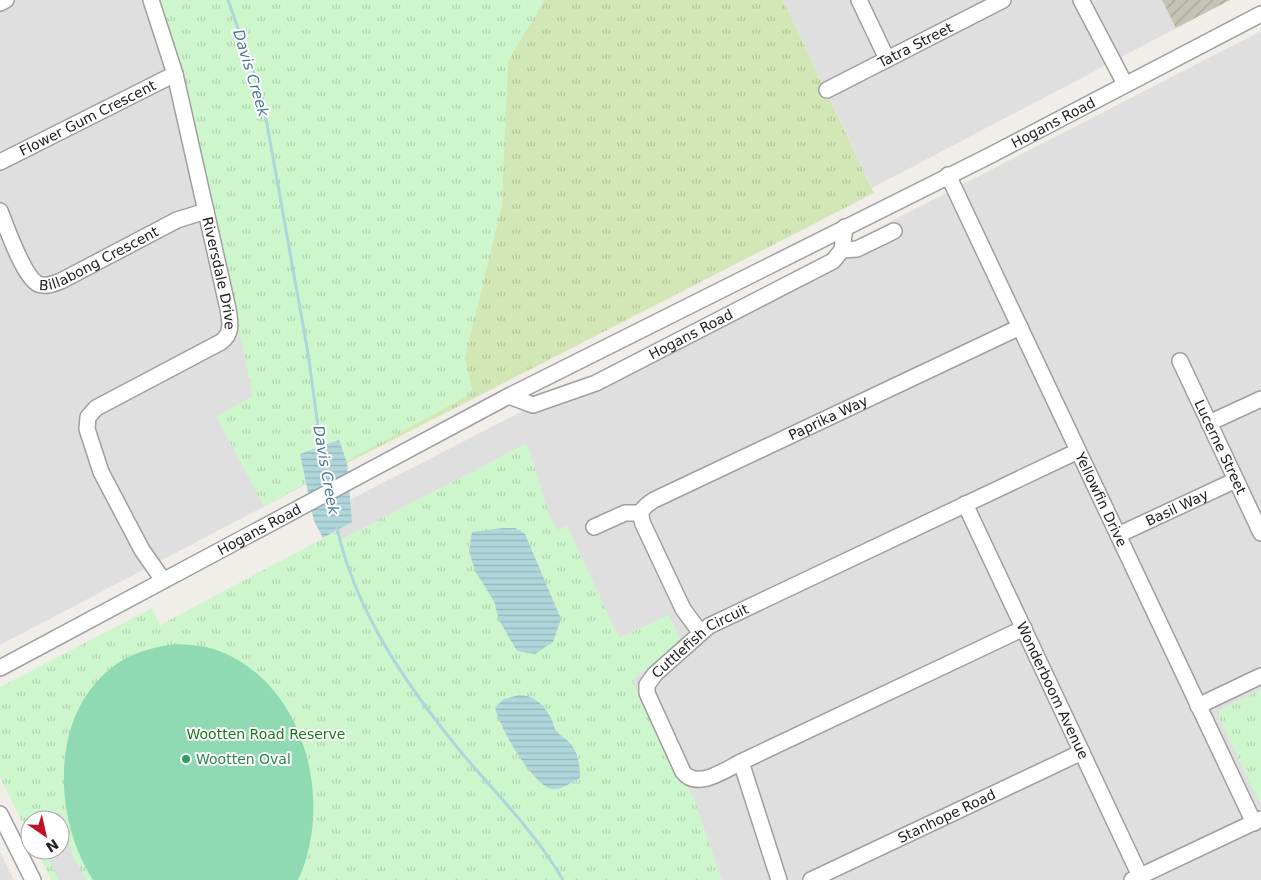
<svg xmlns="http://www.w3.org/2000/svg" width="1261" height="880" viewBox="0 0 1261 880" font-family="'DejaVu Sans',sans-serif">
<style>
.residential{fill:#e0dfdf}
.construction{fill:url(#construction-furrows)}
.grass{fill:url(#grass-tufts)}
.park{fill:url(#park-tufts)}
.pitch{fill:#8fd9b3}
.parking{fill:#dedede}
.water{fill:url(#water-rules)}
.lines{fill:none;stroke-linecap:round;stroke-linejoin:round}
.stream{stroke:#aed6db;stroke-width:3}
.minor-casing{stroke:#9f9f9f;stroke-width:18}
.minor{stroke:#fff;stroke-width:15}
.leisure-dot{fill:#2e9e5b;stroke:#fff;stroke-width:2}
.labels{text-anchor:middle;stroke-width:4;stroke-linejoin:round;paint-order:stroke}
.street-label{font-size:14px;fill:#222;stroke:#fff}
.park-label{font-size:14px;fill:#1a7a16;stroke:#fff}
.leisure-label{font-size:14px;fill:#27864d;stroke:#fff;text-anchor:start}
.water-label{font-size:15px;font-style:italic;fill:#4b7894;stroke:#fff}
</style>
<defs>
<pattern id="construction-furrows" width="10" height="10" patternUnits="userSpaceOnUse" patternTransform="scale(1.25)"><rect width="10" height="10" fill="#c5c3b5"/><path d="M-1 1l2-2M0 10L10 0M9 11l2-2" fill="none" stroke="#a9a79b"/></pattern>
<pattern id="grass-tufts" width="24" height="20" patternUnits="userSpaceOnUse" patternTransform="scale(1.25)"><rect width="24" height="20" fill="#d3e6b5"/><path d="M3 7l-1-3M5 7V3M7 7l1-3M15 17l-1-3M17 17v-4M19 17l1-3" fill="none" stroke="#b5c59b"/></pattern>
<pattern id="park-tufts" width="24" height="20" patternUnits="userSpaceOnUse" patternTransform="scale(1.25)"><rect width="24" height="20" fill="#cef6cc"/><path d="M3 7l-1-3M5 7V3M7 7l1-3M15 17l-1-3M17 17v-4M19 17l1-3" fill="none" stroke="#b1d3af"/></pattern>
<pattern id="water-rules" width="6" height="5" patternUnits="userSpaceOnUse" patternTransform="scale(1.25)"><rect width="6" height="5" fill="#aed6db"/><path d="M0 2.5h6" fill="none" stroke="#95b7bc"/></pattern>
</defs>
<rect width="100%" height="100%" fill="#f1eeea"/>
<path class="residential" d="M0 0H228L324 475 0 645Z
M783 0H1230L872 188Z
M1261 31V880H563L364 606 339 536 332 509Z
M0 852 14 880H0Z"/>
<path class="construction" d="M1162 0H1230L1176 28Z"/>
<path class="grass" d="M228 0H783L874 193 324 475Z"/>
<path class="park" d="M158 0H545L508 61 502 206 465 358 473 393 264 506 216 416 253 396 222 252Z
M527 443 549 514 557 530 567 526 619 638 669 615 681 641 632 681 654 728 694 799 722 880H51L36 850H60V820H30V838L0 777V687L152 608 160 625 337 531 340 540Z
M1261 690V801L1258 800 1218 716 1221 709Z"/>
<path class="pitch" d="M176 644C192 645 209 646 224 653 306 688 334 804 298 880H93C52 816 49 710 118 663 136 651 155 647 176 644Z"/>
<path class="parking" d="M60 813 73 856 86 880H59L50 862 45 850H60V820H39V816Z"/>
<path class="water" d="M339 440 347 463 352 522 323 538 314 521 300 454Z
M503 528H515L525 534 561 619 553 642 535 654 517 651 499 620 494 601 475 571 469 551 472 532Z
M519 695C534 695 544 705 551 718 553 721 553 725 555 729 559 735 564 737 569 742 578 751 580 766 580 778 573 781 563 789 555 789 535 791 498 725 495 707L504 699Z"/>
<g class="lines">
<path class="stream" d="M228 0 262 96 308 353 321 449
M337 528C356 613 407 686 461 752 496 794 536 833 563 880"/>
<g class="minor-casing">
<g id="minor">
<path id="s1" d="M151 0 175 74 228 309C230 322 233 333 221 342L96 408 88 417 87 429 101 472 142 550 163 580"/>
<path d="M859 0 887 59"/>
<path d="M1081 0 1125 84"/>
<path d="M0 3 6 0"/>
<path id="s2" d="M827 90 1003 0"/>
<path id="s3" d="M0 162 175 74"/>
<path id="s4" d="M948 175 1254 823"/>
<path id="s5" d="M0 211C7 228 23 276 38 284 46 287 53 284 61 281L177 220 206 211"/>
<path d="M842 250 857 249 894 231"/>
<path id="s6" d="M1180 361 1261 533"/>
<path id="s7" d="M509 396 533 405 596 383 833 261 842 250 845 227"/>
<path d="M1209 423 1261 399"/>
<path id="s8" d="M965 504 1140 876"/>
<path d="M594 527 625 513H641"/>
<path id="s9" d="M1118 535 1236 480"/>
<path id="s10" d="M1024 628 741 762C725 770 697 790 683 772L647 693V685L655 674 709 626 1078 451"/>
<path id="s11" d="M700 632 683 609 643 524C638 511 643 507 654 500L1020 327"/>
<path id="s12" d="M0 668 505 398 991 155 1261 14"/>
<path d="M1198 706 1261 676"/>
<path d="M741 762 779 880"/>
<path d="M0 814 33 880"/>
<path id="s13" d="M811 880 1082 752"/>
<path d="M1132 880 1261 819"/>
</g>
</g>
<use href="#minor" class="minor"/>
</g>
<circle class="leisure-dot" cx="186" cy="759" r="5"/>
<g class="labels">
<g class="street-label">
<text dy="5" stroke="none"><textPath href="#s2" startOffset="99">Tatra Street</textPath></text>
<text dy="5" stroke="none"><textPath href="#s3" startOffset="98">Flower Gum Crescent</textPath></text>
<text dy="5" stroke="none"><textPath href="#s12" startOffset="1186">Hogans Road</textPath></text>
<text dy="5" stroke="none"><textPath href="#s5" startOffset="150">Billabong Crescent</textPath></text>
<text dy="5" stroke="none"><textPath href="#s1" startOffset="282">Riversdale Drive</textPath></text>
<text dy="5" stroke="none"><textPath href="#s7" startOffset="199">Hogans Road</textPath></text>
<text dy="5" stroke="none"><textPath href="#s11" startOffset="345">Paprika Way</textPath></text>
<text dy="5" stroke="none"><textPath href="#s6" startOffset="95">Lucerne Street</textPath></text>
<text dy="5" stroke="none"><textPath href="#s4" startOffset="359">Yellowfin Drive</textPath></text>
<text dy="5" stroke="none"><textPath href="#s9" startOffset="65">Basil Way</textPath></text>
<text dy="5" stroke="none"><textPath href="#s12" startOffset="294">Hogans Road</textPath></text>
<text dy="5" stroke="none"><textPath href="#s10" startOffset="542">Cuttlefish Circuit</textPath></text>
<text dy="5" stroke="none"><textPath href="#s8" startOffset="206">Wonderboom Avenue</textPath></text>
<text dy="5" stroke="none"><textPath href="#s13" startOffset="150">Stanhope Road</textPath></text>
</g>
<g class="park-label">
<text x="266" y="739">Wootten Road Reserve</text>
</g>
<g class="leisure-label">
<text x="196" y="764">Wootten Oval</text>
</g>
<g class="water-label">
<text transform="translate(251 73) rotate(73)" y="5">Davis Creek</text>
<text transform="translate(326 470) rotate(80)" y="5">Davis Creek</text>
</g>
</g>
<g transform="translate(45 835) rotate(146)"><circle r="24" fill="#ffffff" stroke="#a7a7a7"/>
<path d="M0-4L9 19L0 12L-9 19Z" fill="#c21127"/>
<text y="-8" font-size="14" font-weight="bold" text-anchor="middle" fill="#222222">N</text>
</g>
</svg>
